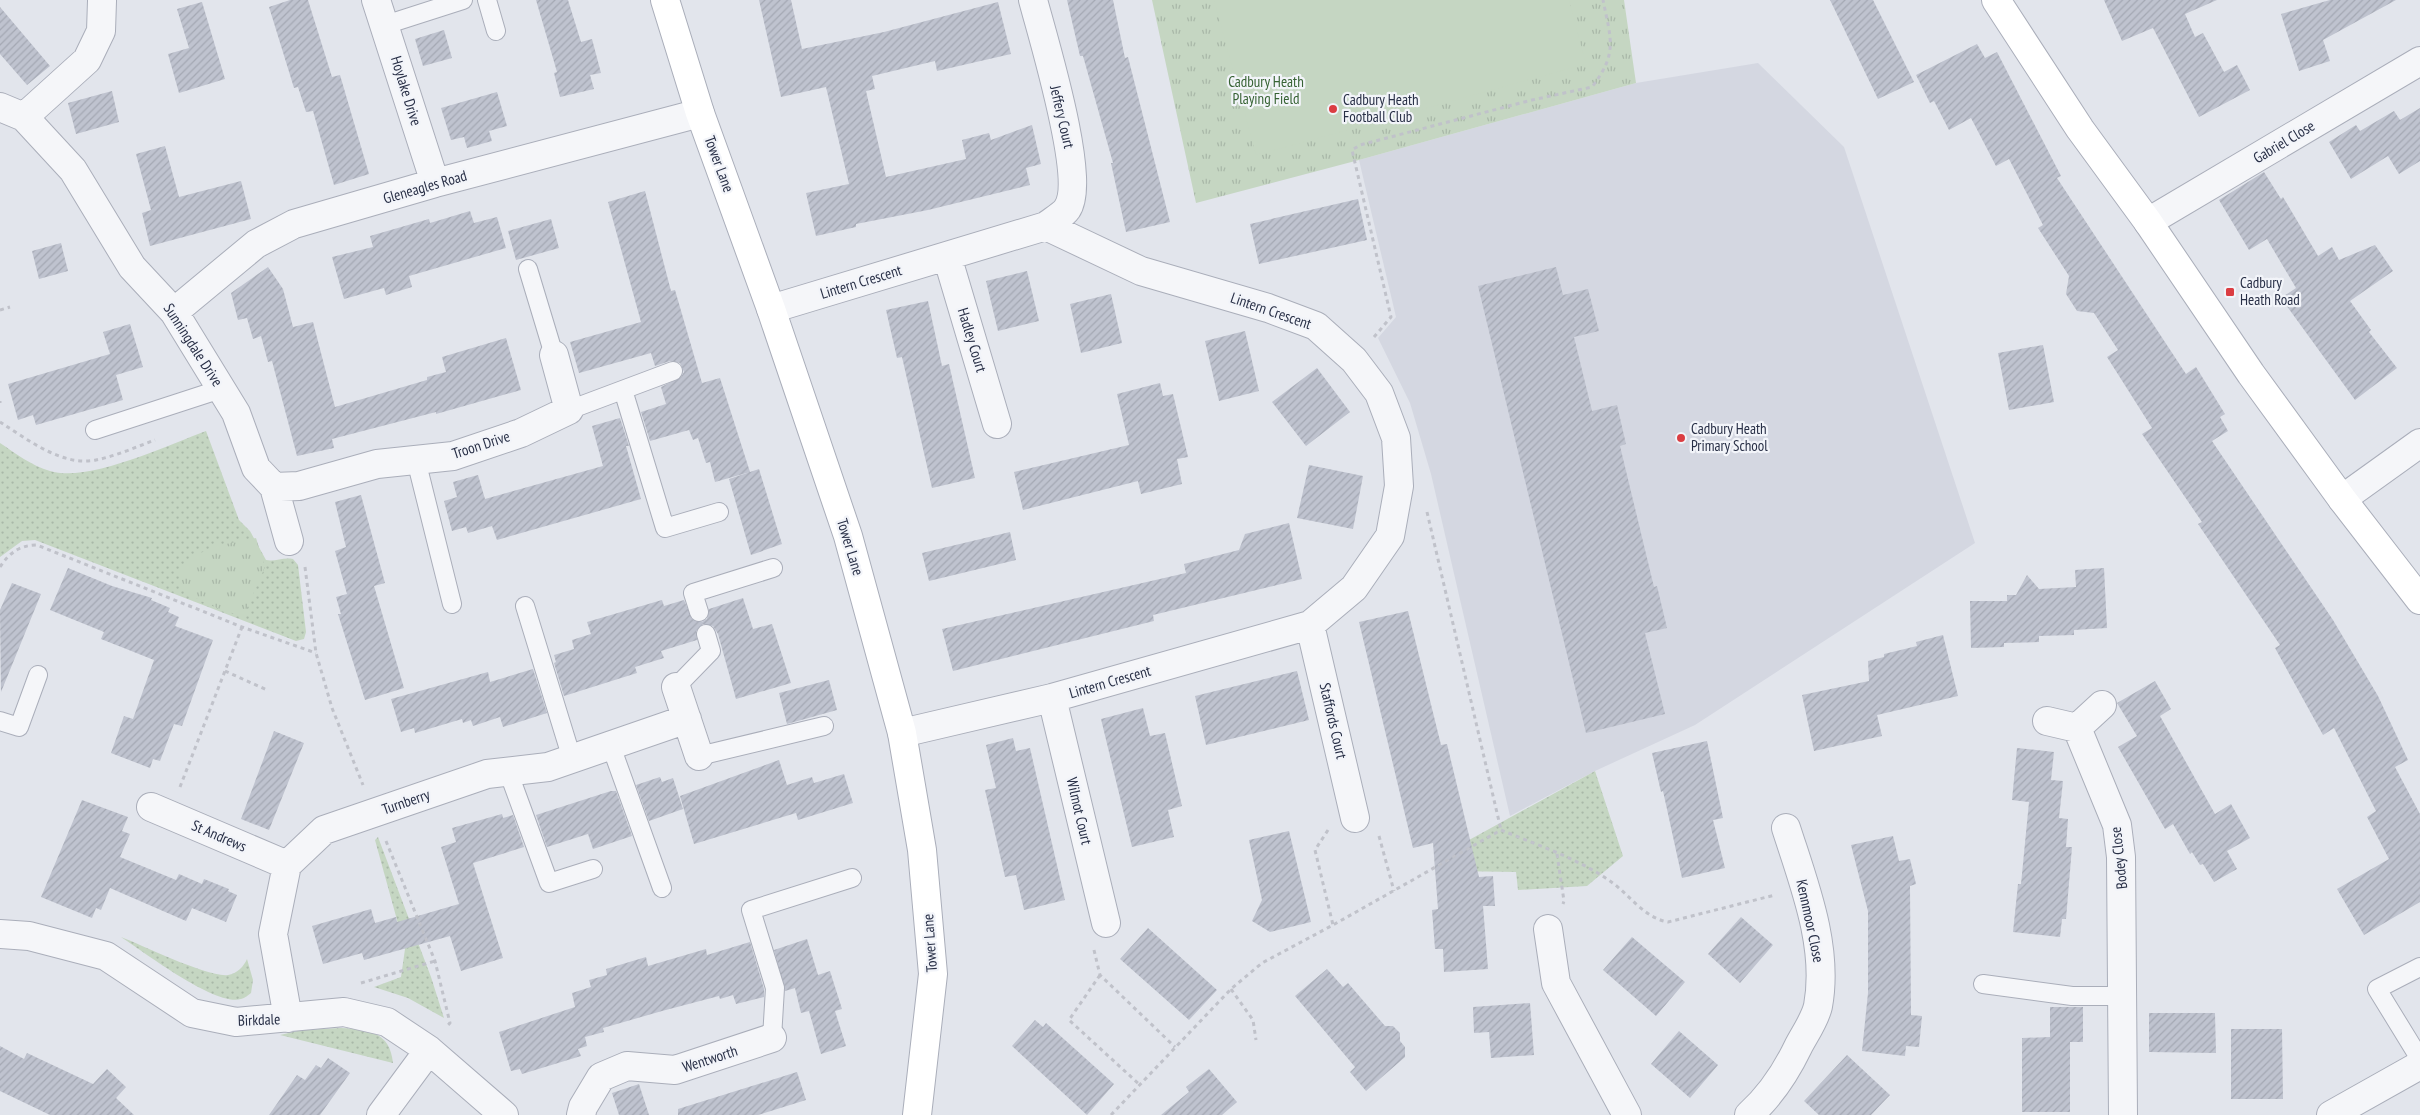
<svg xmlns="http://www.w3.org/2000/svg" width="2420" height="1115" viewBox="0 0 2420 1115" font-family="'PT Sans Narrow',sans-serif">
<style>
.built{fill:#d4d7e1}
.grass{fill:url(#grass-dots)}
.park{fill:url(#park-tufts)}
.pitch{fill:#c5d6c2}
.building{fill:url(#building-hatch)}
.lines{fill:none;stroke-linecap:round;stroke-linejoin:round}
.lane-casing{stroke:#aaaeba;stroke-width:20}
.street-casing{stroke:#aaaeba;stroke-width:30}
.secondary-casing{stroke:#aaaeba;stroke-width:30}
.path{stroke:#c0c2ca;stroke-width:3;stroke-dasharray:4 4;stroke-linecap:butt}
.lane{stroke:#f5f6f9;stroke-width:18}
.street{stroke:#f5f6f9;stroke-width:28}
.secondary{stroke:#fff;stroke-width:28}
.poi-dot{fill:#db3d42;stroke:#f2f4f9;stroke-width:2}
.labels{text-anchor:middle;stroke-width:4.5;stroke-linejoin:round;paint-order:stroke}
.park-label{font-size:15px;fill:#376334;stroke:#f2f4f9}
.street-label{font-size:15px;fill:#282f46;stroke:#f2f4f9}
.poi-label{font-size:15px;fill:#282f46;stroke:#f2f4f9;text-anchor:start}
</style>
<defs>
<pattern id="grass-dots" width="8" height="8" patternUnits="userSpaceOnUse" patternTransform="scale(1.25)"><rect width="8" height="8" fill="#c5d6c2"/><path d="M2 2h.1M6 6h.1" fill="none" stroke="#a9b8a8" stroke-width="1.8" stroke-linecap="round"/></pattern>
<pattern id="park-tufts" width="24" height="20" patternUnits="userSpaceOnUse" patternTransform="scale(1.25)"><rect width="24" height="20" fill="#c5d6c2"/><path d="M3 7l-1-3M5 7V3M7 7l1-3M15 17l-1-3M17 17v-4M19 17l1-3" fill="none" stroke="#a9b8a8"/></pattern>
<pattern id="building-hatch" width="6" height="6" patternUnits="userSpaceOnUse" patternTransform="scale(1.25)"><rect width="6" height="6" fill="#bfc3cf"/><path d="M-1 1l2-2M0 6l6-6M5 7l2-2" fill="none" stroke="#a4a8b3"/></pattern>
</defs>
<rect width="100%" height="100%" fill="#e2e5ec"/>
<path class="built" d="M1758 63 1844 147 1975 543 1695 725 1595 771 1510 816 1431 474 1410 403 1378 338 1396 317 1359 160 1636 83Z"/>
<path class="grass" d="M206 431 239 520 250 531 266 560C275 562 283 557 293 559L298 565 306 632 304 639 296 641 35 540 22 541 0 557V443C15 453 32 466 50 471 88 483 168 445 206 431Z
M1595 771 1623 856 1587 886 1518 890 1516 872 1453 871 1449 851Z
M378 837 431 977 444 1018 408 998 374 987 401 977 405 949 375 840Z
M121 937C142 945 209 978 228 975 237 974 244 966 247 959L253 980 251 993C248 995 245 998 241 999 216 1007 144 952 121 937Z
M341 1028C368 1030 390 1031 393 1063L280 1035 302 1030Z"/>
<path class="park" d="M1152 0H1624L1636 83 1359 160 1196 203Z
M256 538 265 567 243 617C226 610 185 601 180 580 180 577 181 571 182 568L196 555 216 546Z"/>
<path class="pitch" d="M1214 0H1569L1586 64 1256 155Z"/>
<path class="building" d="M290 0H308L332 77 340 75 369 174 334 185 313 111 306 112 298 87 294 88 269 7Z
M536 0H568L581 42 592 39 601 73 590 75 594 89 560 97 554 73 557 72Z
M759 0H791L802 49 884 32 998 2 1011 54 937 71 935 61 872 76 875 89 866 91 886 177 966 159 962 140 989 133 991 140 1032 125 1041 164 1026 168 1030 185 928 210 856 224V227L816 236 806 193 849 184 826 87 781 97Z
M1067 0H1113L1125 58 1128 57 1170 222 1126 232 1111 163H1113L1083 56H1080Z
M1830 0H1873L1914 82 1878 99Z
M2104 0H2217L2185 14 2195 37 2203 33 2224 72 2237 65 2250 90 2199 117 2153 28 2122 41Z
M2330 0H2396L2323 40 2330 61 2299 71 2281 14Z
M202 2 225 79 179 93 168 54 189 48 177 9Z
M0 7 50 66 27 85 0 54Z
M444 30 452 58 423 66 415 39Z
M1977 44 1985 58 1997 52 2061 176 2057 178 2186 374 2196 367 2225 414 2220 417 2228 431 2212 441 2333 620 2378 696 2408 760 2395 767 2420 814V902L2364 935 2337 889 2389 859 2367 817 2376 811 2334 728 2323 735 2275 648 2280 645 2198 524 2202 522 2142 434 2152 428 2107 357 2118 350 2094 313 2077 311 2066 294 2069 276 2038 228 2043 225 2009 159 1996 166 1971 118 1949 130 1934 101 1930 103 1916 75Z
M112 91 119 122 76 134 68 103Z
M497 92 507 126 489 131 492 141 467 148 464 137 451 140 441 108Z
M2420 108V161L2399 174 2388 156 2351 179 2329 142 2356 125 2360 131 2394 111 2400 120Z
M165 146 179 197 241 181 251 219 150 246 142 213 151 210 136 154Z
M2264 172 2281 199 2283 197 2318 256 2332 247 2339 260 2375 245 2393 271 2350 301 2371 330 2369 332 2397 368 2355 400 2281 298 2296 288 2267 239 2249 250 2219 200Z
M645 191 671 291 675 290 702 383 720 378 750 472 715 482 710 462 706 463 698 438 693 440 689 430 650 441 641 412 666 404 661 387 681 377 684 372 680 363 670 361 655 366 651 353 579 373 570 342 641 322 608 202Z
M1358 199 1367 240 1259 264 1250 224Z
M470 211 474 223 497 217 506 248 409 276 412 287 386 295 384 288 344 299 332 257 373 247 370 236 429 219 430 223Z
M551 219 559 248 516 260 508 231Z
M61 243 68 271 39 279 32 251Z
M268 267 283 289 293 327 313 322 335 407 427 380V377L446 372 442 357 506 338 521 390 436 414V412L332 439 334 448 297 456 272 361 268 362 261 336 253 339 247 318 238 320 231 293Z
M1556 267 1563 295 1588 289 1599 331 1574 337 1592 411 1617 405 1626 444 1620 446 1654 587 1657 586 1667 628 1645 633 1665 714 1586 733 1478 286Z
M1027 271 1039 321 998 331 986 281Z
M1111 294 1122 343 1081 353 1070 304Z
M928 301 942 366 949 364 975 478 932 488 902 357 897 358 886 310Z
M130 324 143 367 116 375 123 400 36 425 33 415 18 420 8 384 110 354 103 332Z
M1245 331 1259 391 1219 401 1205 341Z
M2043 345 2054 402 2009 410 1998 353Z
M1317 368 1350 412 1306 446 1272 402Z
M1160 383 1163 396 1173 394 1188 457 1177 459 1182 484 1141 494 1138 481 1023 510 1014 472 1129 445 1117 394Z
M620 418 629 446H626L641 499 497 540 492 526 468 533 466 527 452 531 444 501 457 497 453 482 478 475 485 499 603 466 592 426Z
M1309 465 1363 476 1353 529 1297 518Z
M759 469 782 544 751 555 729 479Z
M361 495 385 583 374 586 404 688 365 700 338 614H341L336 597 347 594 335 551 346 547 335 502Z
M1289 523 1302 579 1153 615 1154 621 953 671 942 629 1186 573 1184 564 1239 550 1245 534Z
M1010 532 1016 560 929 581 922 553Z
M68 568 112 586 152 598 151 600 170 608 168 612 179 617 175 626 213 640 182 726 174 724 160 761 153 759 150 768 111 753 124 716 133 719 154 660 101 639 104 632 50 610Z
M2104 568 2107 628 2074 630V635L2039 636V642L2004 643V647L1971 648 1970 601H2007V595H2016L2027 575 2039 589 2076 587 2075 570Z
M12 583 41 594 1 692 0 610Z
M743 598 753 629 772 624 791 683 736 699 718 634 713 626 703 624 696 631 697 640 661 651 664 658 635 667 637 673 564 696 554 663 556 662 554 655 574 649 572 640 591 634 587 622 662 600 664 606 684 600 692 619 702 622 707 619 709 609Z
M1408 611 1441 745 1447 744 1479 877 1493 876 1495 906H1483L1488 969 1444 972 1443 949H1435L1432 910 1438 909 1433 843 1413 848 1359 622Z
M1943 635 1958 696 1877 715 1882 736 1814 751 1802 695 1869 681 1868 661 1884 657V654L1917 646 1916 642Z
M533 669 547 713 503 727 500 717 473 726 471 720 463 723 462 719 415 733 414 728 401 732 391 699 488 672 490 682Z
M1297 671 1309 720 1206 745 1195 696Z
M829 680 837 710 787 724 779 693Z
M2155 681 2171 709 2160 716 2215 814 2231 804 2250 838 2227 851 2237 869 2214 882 2203 864 2200 865 2192 852 2190 854 2173 824 2165 829 2118 747 2137 736 2117 703Z
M1143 708 1150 736 1165 733 1182 806 1168 810 1174 837 1132 847 1101 719Z
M274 731 304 743 269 830 241 819Z
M1013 738 1016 751 1030 748 1065 900 1024 910 1016 875 1005 877 985 790 996 788 986 745Z
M1707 741 1723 818 1713 820 1725 868 1682 878 1663 791 1661 792 1652 753Z
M2017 748 2054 752 2051 780 2063 781 2059 818 2068 819 2066 847H2072L2066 919H2062L2060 937 2013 932 2018 884H2021L2029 802 2012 800Z
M779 760 787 785 812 777 814 783 844 774 853 803 798 820 796 813 694 844 680 796Z
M660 777 662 782 673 778 683 809 649 821 636 785Z
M611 791H616L632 836 593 849 588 834 547 847 536 815Z
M82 800 128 817 122 831 130 834 120 857 176 880 179 874 202 884 204 879 229 889 228 891 237 895 226 922 192 908 186 921 110 888 101 910 96 908 92 918 41 897Z
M502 814 503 818 513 815 524 847 473 863 503 958 461 971 450 936 364 960 362 953 323 964 312 926 371 909 375 923 396 917 397 922 459 904 441 847 456 842 452 828Z
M1289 831 1311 922 1270 932 1252 921 1262 900 1249 840Z
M1893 836 1899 861 1910 859 1916 884 1910 886 1911 1015 1922 1016 1919 1047 1906 1046 1905 1056 1862 1051 1868 993V911L1851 845Z
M1741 917 1773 945 1740 983 1708 954Z
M1148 928 1217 990 1189 1020 1120 959Z
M1632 937 1685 982 1656 1016 1603 970Z
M807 939 818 975 830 971 842 1009 835 1011 846 1046 821 1054 809 1011 801 1013 795 988 785 991 774 950Z
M750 942 764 989V997L736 1004 733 995 720 999 719 996 662 1011 603 1028 604 1032 585 1037 587 1046 578 1049 581 1056 522 1074 520 1069 511 1071 499 1032 575 1007 572 993 591 987 589 980 607 975 606 969 646 957 648 966 706 949 707 955Z
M1327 969 1343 987 1348 983 1385 1026H1393L1400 1033V1041L1405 1047V1057L1366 1091 1350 1072 1355 1067 1295 996Z
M1530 1003 1534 1055 1491 1058 1489 1032 1474 1033 1473 1007Z
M2050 1007H2083V1042H2070V1112H2022V1038L2050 1037Z
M2149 1013H2215L2216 1053 2149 1052Z
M1035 1020 1043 1027 1046 1023 1114 1084 1087 1115 1012 1046Z
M2231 1029H2282L2283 1099H2231Z
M1679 1031 1718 1065 1690 1098 1651 1064Z
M0 1046 24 1059 27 1053 93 1084 107 1069 126 1087 116 1098 134 1115H50L0 1091Z
M1847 1055 1890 1095 1871 1115H1819L1804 1101Z
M328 1058 350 1073 320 1115H269L297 1075 305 1080 316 1065 321 1068Z
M1209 1069 1237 1102 1222 1115H1161L1189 1092 1186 1087Z
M797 1072 806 1100 758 1115H678V1109Z
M639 1084 649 1115H619L612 1093Z"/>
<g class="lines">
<g class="lane-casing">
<path id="lane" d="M487 0 496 31
M385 25 463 0
M528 269 554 355
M623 390 665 528 719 512
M569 410 673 371
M95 430 221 389
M416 460 452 604
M525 606 572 759
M699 612 693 593 773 568
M676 687 711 651 706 634
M0 721 19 727 38 675
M611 746 662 888
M699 756 824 726
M508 771 549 883 593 869
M2420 967 2377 989 2420 1059
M1983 984 2072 996H2122
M772 1038 775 988 751 910 852 878"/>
</g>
<g class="street-casing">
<path id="street" d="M376 0 435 183
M1033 0C1043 38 1087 180 1067 209 1063 215 1052 221 1046 226
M0 107 24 117 73 170 132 267 174 312 236 413 256 468 274 487 289 541
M24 117 87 60 101 31 102 1
M2148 222 2420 61
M947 256 997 424
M771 309 1046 226 1141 271 1268 308 1316 326 1354 360 1379 393 1396 438 1399 486 1390 536 1354 588 1310 625 1052 698 902 733
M174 312 256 244 294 224 435 183 700 113
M274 487 299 486 377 464 453 456 521 433 569 410 554 355
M2342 499 2420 443
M1310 625 1355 818
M676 687 699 756
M1052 698 1106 923
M2047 721 2077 728 2102 705
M2077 728 2117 825 2121 857 2123 1115
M151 807 287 865
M1548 929 1556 983 1627 1115
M0 934 29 936 106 956 192 1013 236 1022 344 1012 387 1022 429 1050 504 1115
M288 1018 273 934 287 865 324 830 487 774 548 767 687 719
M381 1115 429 1050
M581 1115 583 1107 601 1077 627 1066 675 1070 772 1038
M1749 1115C1770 1096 1786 1072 1798 1047 1804 1035 1815 1020 1818 1006 1829 947 1804 884 1786 828
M2331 1115 2420 1065"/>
</g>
<g class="secondary-casing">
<path id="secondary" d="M665 0 700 113 771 309 848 536 902 733 922 850 933 974 917 1115
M1996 0 2080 129 2148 222 2251 374 2342 499 2420 600"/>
</g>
<path class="path" d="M0 310 10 307
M1374 337 1391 317 1352 150 1360 145 1532 100 1592 87C1618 53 1611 40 1603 0
M0 401V403
M0 422C27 439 62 467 96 460 116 456 136 447 155 440
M1427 512 1501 830
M0 567C9 553 20 545 37 545L242 627 316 653
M305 567 316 653 332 708 363 785
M225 671 267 690
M180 787 242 627
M1328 830 1315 850 1333 925
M1379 836 1394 891
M386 841 435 961 450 1023 448 1025
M1557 854 1564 901 1563 904
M1094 950 1100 975 1175 1047
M1100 975 1069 1020 1140 1085
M361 983 435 961
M1231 989 1253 1020 1256 1040
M1111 1115 1231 989 1262 963 1333 925 1501 830C1537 845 1577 858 1610 881 1629 894 1644 918 1668 922L1775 895"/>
<use href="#lane" class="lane"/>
<use href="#street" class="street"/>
<use href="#secondary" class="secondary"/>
</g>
<g class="poi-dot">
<circle cx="1333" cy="109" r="5"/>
<rect x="2225" y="287" width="10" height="10" rx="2.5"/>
<circle cx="1681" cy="438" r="5"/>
</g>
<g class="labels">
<g class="park-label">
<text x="1266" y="87">Cadbury Heath<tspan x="1266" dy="17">Playing Field</tspan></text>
</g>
<g class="street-label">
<text transform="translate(406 91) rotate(73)" y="5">Hoylake Drive</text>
<text transform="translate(1062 117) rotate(77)" y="5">Jeffery Court</text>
<text transform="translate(2284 142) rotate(-31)" y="5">Gabriel Close</text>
<text transform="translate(719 164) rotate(70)" y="5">Tower Lane</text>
<text transform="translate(425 187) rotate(-16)" y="5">Gleneagles Road</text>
<text transform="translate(861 282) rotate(-17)" y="5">Lintern Crescent</text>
<text transform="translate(1271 311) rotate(19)" y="5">Lintern Crescent</text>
<text transform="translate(972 340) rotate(73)" y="5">Hadley Court</text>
<text transform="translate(193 345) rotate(57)" y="5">Sunningdale Drive</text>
<text transform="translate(481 445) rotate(-18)" y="5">Troon Drive</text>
<text transform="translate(850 547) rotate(73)" y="5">Tower Lane</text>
<text transform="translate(1110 682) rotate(-16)" y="5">Lintern Crescent</text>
<text transform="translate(1333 721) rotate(77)" y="5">Staffords Court</text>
<text transform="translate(406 802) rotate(-19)" y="5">Turnberry</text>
<text transform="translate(1079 811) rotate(77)" y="5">Wilmot Court</text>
<text transform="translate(219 836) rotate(23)" y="5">St Andrews</text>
<text transform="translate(2119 858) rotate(-96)" y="5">Bodey Close</text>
<text transform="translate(1810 921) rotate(78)" y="5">Kennmoor Close</text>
<text transform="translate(930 943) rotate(-94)" y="5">Tower Lane</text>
<text transform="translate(259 1020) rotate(-2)" y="5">Birkdale</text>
<text transform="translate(710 1059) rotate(-18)" y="5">Wentworth</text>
</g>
<g class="poi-label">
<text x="1343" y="105">Cadbury Heath<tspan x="1343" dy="17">Football Club</tspan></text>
<text x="2240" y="288">Cadbury<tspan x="2240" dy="17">Heath Road</tspan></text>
<text x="1691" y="434">Cadbury Heath<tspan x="1691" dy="17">Primary School</tspan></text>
</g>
</g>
</svg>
